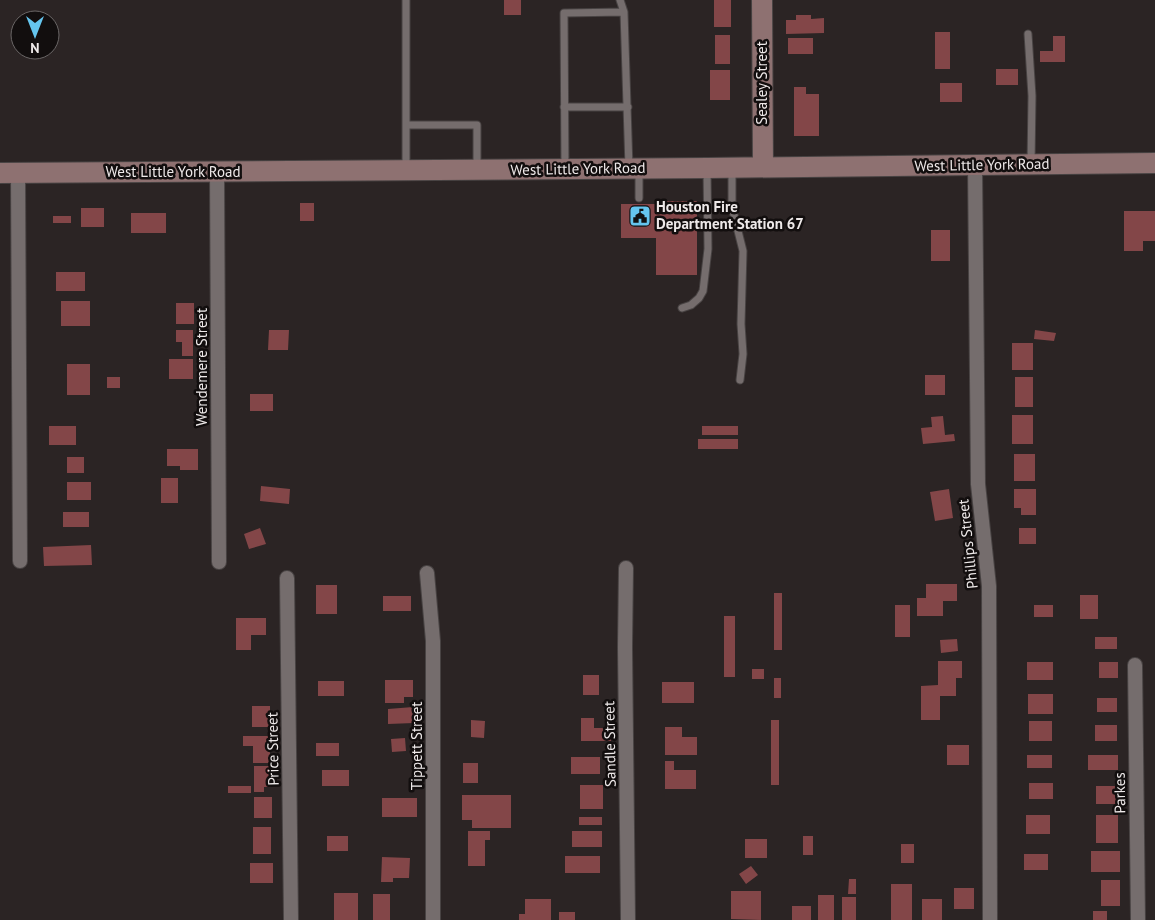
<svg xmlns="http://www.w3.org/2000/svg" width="1155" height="920" viewBox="0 0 1155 920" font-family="'PT Sans',sans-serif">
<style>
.building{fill:#834648}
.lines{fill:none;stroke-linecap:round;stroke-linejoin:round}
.lane-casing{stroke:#484343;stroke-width:9}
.street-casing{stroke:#484343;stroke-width:16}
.secondary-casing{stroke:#484343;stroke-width:22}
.lane{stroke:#756d6d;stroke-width:7}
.street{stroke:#756d6d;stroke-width:14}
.secondary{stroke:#8e7171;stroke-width:20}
.labels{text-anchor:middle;stroke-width:5;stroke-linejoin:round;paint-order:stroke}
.street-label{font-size:15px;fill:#eee9e9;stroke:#120e0e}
.poi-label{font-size:15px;font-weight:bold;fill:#eee9e9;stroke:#120e0e;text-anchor:start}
</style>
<rect width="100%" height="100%" fill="#2b2424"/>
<path class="building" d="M504 0H521V15H504Z
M714 0H731V27H714Z
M796 15H811V19L824 18V33L786 34V20H796Z
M935 32H950V69H935Z
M715 35H730V64H715Z
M1053 36H1065V62H1040V51H1053Z
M788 38H813V54H788Z
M996 69H1018V85H996Z
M710 70H730V100H710Z
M940 83H962V102H940Z
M794 87H806V94H819V136H794Z
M656 201H697V275H656V238H621V204H656Z
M300 203H314V221H300Z
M81 208H104V227H81Z
M1124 211H1155V241H1143V251H1124Z
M131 213H166V233H131Z
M53 216H71V223H53Z
M931 230H950V261H931Z
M56 272H85V291H56Z
M61 301H90V326H61Z
M176 303H194V324H176Z
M176 330H193V356H182V342H176Z
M269 330H289L288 350H268Z
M1035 330 1056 333 1054 341 1034 339Z
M1012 343H1033V370H1012Z
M169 359H193V379H169Z
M67 364H90V395H67Z
M925 375H945V395H925Z
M107 377H120V388H107Z
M1015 377H1033V407H1015Z
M250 394H273V411H250Z
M1012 415H1033V444H1012Z
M943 416 945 435 954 434 955 441 923 444 921 428 932 427 931 417Z
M49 426H76V445H49Z
M702 426H738V435H702Z
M698 439H738V449H698Z
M167 449H198V470H180V466H167Z
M1014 454H1035V481H1014Z
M67 457H84V473H67Z
M161 478H178V503H161Z
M67 482H91V500H67Z
M261 486 290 489 289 504 260 501Z
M949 489 953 518 935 521 930 492Z
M1014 489H1036V515H1021V508H1014Z
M63 512H89V527H63Z
M260 528 266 544 249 549 244 534Z
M1019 528H1036V544H1019Z
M91 545 92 565 44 566 43 547Z
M926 584H957V601H943V616H917V598H926Z
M316 585H337V614H316Z
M774 593H782V650H774Z
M1080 595H1098V619H1080Z
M383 596H411V611H383Z
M895 605H910V637H895Z
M1034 605H1053V617H1034Z
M724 616H735V677H724Z
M236 618H266V635H251V650H236Z
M1095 637H1117V649H1095Z
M957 639 958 651 941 653 940 640Z
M938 661H962V678H956V696H940V720H921V686L938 685Z
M1027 662H1053V680H1027Z
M1099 662H1118V678H1099Z
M752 669H764V679H752Z
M583 675H599V695H583Z
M774 678H781V698H774Z
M385 680H413V697H404V703H385Z
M318 681H344V696H318Z
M662 682H694V703H662Z
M1028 694H1053V714H1028Z
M1097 698H1117V712H1097Z
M252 706H270V727H252Z
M413 707 414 723 388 724V709Z
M581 718H594V728H611V741H581Z
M471 720 485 721 484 738 471 737Z
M771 720H779V785H771Z
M1029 721H1052V741H1029Z
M1095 725H1117V741H1095Z
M665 727H682V737H697V755H665Z
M243 736H270V763H253V746H243Z
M405 738 406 751 392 752 391 739Z
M316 743H339V756H316Z
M947 745H969V765H947Z
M1027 755H1052V768H1027Z
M1088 755H1118V770H1088Z
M571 757H600V774H571Z
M665 761H674V770H696V789H665Z
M463 763H478V783H463Z
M254 766H271V787H264V792H254Z
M322 770H349V786H322Z
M1029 783H1053V799H1029Z
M580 785H603V809H580Z
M228 786H251V793H228Z
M1096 786H1118V804H1096Z
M462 795H511V828H472V820H462Z
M254 797H272V818H254Z
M382 798H417V817H382Z
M1026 815H1050V834H1026Z
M1096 815H1118V843H1096Z
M579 817H602V825H579Z
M253 827H271V854H253Z
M468 831H490V840H485V866H468Z
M572 831H602V847H572Z
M327 836H348V851H327Z
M803 836H813V855H803Z
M745 839H767V858H745Z
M901 844H914V863H901Z
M1091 851H1120V872H1091Z
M1024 854H1048V870H1024Z
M565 856H600V873H565Z
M382 857 410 858 409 878H393V882H381Z
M250 863H273V883H250Z
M751 866 758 875 746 884 739 874Z
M849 879H856V894H848Z
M1101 880H1120V906H1101Z
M891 884H912V920H891Z
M954 888H974V909H954Z
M731 891H761V920L731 919Z
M334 893H358V920H334Z
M373 894H390V920H373Z
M818 895H834V920H818Z
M842 897H856V920H842Z
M525 899H551V920H519V914H525Z
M922 899H942V920H922Z
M792 906H811V920H792Z
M1093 911H1107V920H1093Z
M559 912H575V920H559Z"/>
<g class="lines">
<g class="lane-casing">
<path id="lane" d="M620 0 624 12
M1028 34 1032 96 1031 164
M564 107H628
M406 125H477V167
M565 169 564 13 624 12 629 168
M406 170V0
M639 170V198
M732 170V207L743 251 741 324 743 354 740 380
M682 308 691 305 699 298 703 291 708 249 707 169"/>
</g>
<g class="street-casing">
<path id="street" d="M975 165 978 484 989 586 990 920
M217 172 219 562
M18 173 20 561
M626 568 625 647 628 920
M427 573 433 641V920
M287 578 291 920
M1135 665 1138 920"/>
</g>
<g class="secondary-casing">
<path id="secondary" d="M762 0 763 167
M0 173 707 168 1155 163"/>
</g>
<use href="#lane" class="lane"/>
<use href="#street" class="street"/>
<use href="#secondary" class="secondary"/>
</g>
<defs>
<g id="civic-square" transform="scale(1.125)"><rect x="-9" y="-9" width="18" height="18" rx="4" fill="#65c5ee" stroke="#120e0e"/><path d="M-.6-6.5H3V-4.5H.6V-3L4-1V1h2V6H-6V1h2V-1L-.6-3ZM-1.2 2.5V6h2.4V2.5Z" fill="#111"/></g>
</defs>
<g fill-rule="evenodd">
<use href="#civic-square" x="640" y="216"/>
</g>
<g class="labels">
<g class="street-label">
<text transform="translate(762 83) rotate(-90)" y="5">Sealey Street</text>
<text transform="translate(982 165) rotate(-1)" y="5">West Little York Road</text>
<text transform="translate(578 169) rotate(-1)" y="5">West Little York Road</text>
<text x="173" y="177">West Little York Road</text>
<text transform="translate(202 367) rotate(-90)" y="5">Wendemere Street</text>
<text transform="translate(968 544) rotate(-96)" y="5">Phillips Street</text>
<text transform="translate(610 744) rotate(-91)" y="5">Sandle Street</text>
<text transform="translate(417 746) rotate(-90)" y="5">Tippett Street</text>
<text transform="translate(273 749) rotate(-91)" y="5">Price Street</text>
<text transform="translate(1120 793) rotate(-91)" y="5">Parkes</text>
</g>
<g class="poi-label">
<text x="656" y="212">Houston Fire<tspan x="656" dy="17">Department Station 67</tspan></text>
</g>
</g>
<g transform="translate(35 35) rotate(180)"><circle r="24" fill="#120e0e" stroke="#6a6666"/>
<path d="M0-4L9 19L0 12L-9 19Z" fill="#65c5ee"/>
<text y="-8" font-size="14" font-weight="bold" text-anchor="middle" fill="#eee9e9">N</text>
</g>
</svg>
